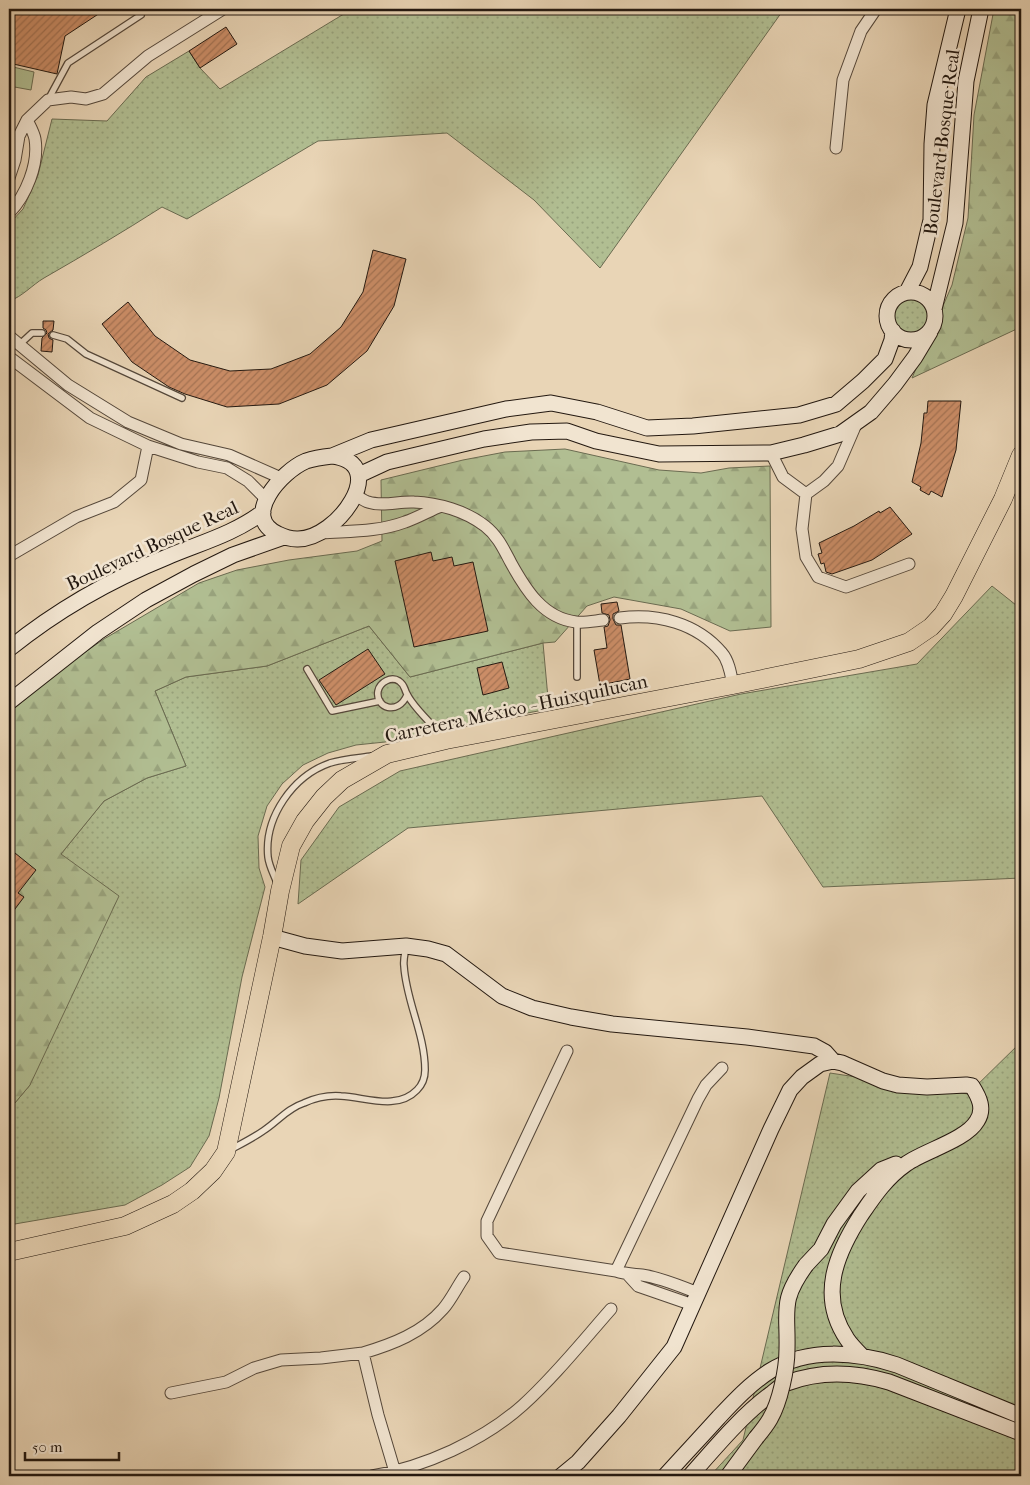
<svg xmlns="http://www.w3.org/2000/svg" width="1030" height="1485" viewBox="0 0 1030 1485" font-family="'IM FELL French Canon',serif">
<style>
.grass{fill:url(#grass-dots);stroke:#6a6b51}
.forest{fill:url(#forest-firs);stroke:#6a6b51}
.pitch{fill:#b1be92;stroke:#6a6b51}
.building{fill:url(#building-hatch);stroke:#231810}
.lines{fill:none;stroke-linecap:round;stroke-linejoin:round}
.lane-casing{stroke:#54473a;stroke-width:8}
.street-casing{stroke:#54473a;stroke-width:13}
.secondary-casing{stroke:#231810;stroke-width:17}
.primary-casing{stroke:#231810;stroke-width:19}
.lane{stroke:#f1e4d0;stroke-width:5.5}
.street{stroke:#f1e4d0;stroke-width:11}
.secondary{stroke:#f1e4d0;stroke-width:15}
.primary{stroke:#e9d5b6;stroke-width:18}
.secondary-bridge-casing{stroke:#231810;stroke-width:17;stroke-linecap:butt}
.secondary-bridge{stroke:#f1e4d0;stroke-width:15}
.labels{text-anchor:middle;stroke-width:5;stroke-linejoin:round;paint-order:stroke}
.street-label{font-size:19px;fill:#231810;stroke:#f1e4d0}
</style>
<defs>
<pattern id="grass-dots" width="8" height="8" patternUnits="userSpaceOnUse" patternTransform="scale(1.25)"><rect width="8" height="8" fill="#b1be92"/><path d="M2 2h.1M6 6h.1" fill="none" stroke="#98a37d" stroke-width="1.8" stroke-linecap="round"/></pattern>
<pattern id="forest-firs" width="22" height="20" patternUnits="userSpaceOnUse" patternTransform="scale(1.25)"><rect width="22" height="20" fill="#b1be92"/><path d="M5 1l3.5 6h-7zM16 11l3.5 6h-7z" fill="#98a37d"/></pattern>
<pattern id="building-hatch" width="6" height="6" patternUnits="userSpaceOnUse" patternTransform="scale(1.25)"><rect width="6" height="6" fill="#cc8e68"/><path d="M-1 1l2-2M0 6l6-6M5 7l2-2" fill="none" stroke="#a57354"/></pattern>
</defs>
<rect width="100%" height="100%" fill="#e9d5b6"/>
<filter id="stains"><feTurbulence type="fractalNoise" baseFrequency=".004" numOctaves="4"/><feColorMatrix values="0 0 0 0 .2 0 0 0 0 .09 0 0 0 0 .02 0 0 0 .5 -.17"/></filter>
<radialGradient id="worn" r=".72"><stop offset=".6" stop-color="#630" stop-opacity="0"/><stop offset="1" stop-color="#630" stop-opacity=".3"/></radialGradient>
<path class="grass" d="M352 9H784L600 268 534 200 447 133 318 141 187 219 162 207C123 232 84 255 44 278 32 285 22 297 9 301V224L23 209 38 175 52 119 107 121 146 77 189 51 200 68 220 89Z
M893 316a18 18 0 1 1 36 0a18 18 0 1 1-36 0Z
M992 586 1021 609V878L823 887 762 796 408 828 298 904 301 860 339 807 400 771 741 694 917 664Z
M369 626 410 677 543 643 549 709 441 729 385 742 356 745 328 753 303 765 282 784 267 806 258 836 259 868 265 887 242 977 219 1098 209 1136 190 1167 162 1185 125 1205 9 1225V1110L30 1085 61 854 104 801 147 778 186 766 155 691 186 677 267 666Z
M1021 1042V1476H710L743 1440 830 1073 968 1094Z"/>
<path class="forest" d="M994 9H1021V327L912 378 952 285 968 218 974 115Z
M565 449 659 470 701 473 729 468 770 466 771 627 730 631 681 609 614 597 587 606 555 642 543 643 410 677 369 626 267 666 186 677 155 691 186 766 147 778 104 801 61 854 119 896 30 1085 9 1110V713L59 670 104 639 199 583 237 570 289 560 357 551 382 541 381 480 463 460 505 452Z"/>
<path class="pitch" d="M9 66 34 72 31 90 9 86Z"/>
<path class="building" d="M13 9H106L65 36 57 74 9 63V29Z
M226 27 237 44 200 68 189 51Z
M373 250 406 259 394 306 367 351 327 385 279 404 227 407 185 394 169 387 132 362 102 324 128 302 155 336 190 360 230 371 271 369 310 354 341 327 363 292Z
M43 321H54L53 330 48 334 49 338 53 340 52 352 41 351 42 338 47 333 46 330 43 328Z
M928 401H961L956 450 942 497 931 491 929 495 920 490 921 487 912 482 921 443 924 413H927Z
M890 507 912 534 872 560 832 574 826 572 824 563 821 564 818 554 822 553 819 543 854 526 879 511 880 513Z
M431 552 433 561 452 557 454 566 473 562 488 631 414 647 395 561Z
M617 602 619 611 613 614V619L616 625H621L630 679 600 685 594 650 607 648 604 627 608 626 610 620 609 615 602 613 601 604Z
M368 649 385 674 336 705 319 680Z
M502 662 509 688 483 695 477 668Z
M15 853 36 870 18 893 24 897 9 917V861Z"/>
<g class="lines">
<g class="lane-casing">
<path id="lane" d="M48 100 68 63 141 15
M53 335 67 339 86 354 182 398
M19 345 32 333H42
M577 622V677
M307 669 332 711 380 701
M407 695C398 716 375 708 378 691 380 682 391 676 399 681 405 685 404 689 407 694 413 707 434 727 445 738
M277 883C274 875 269 866 268 857 264 817 293 776 330 763 343 759 358 758 372 756
M230 1150C241 1144 253 1138 263 1131 277 1122 288 1108 304 1103 315 1098 328 1095 341 1096 365 1097 397 1111 417 1090 422 1085 425 1078 425 1070 425 1034 406 1001 404 966 403 960 405 953 406 947"/>
</g>
<g class="street-casing">
<path id="street" d="M836 148 843 80 861 31 876 9
M9 178 15 160 19 136 27 120 48 100 71 97 86 99 103 94 148 56 223 9
M9 213C26 196 39 164 35 139 34 133 30 126 27 120
M9 336 68 385 128 422 181 444 229 455 281 478
M9 357 90 418 148 446 198 462 227 468 248 481 267 500
M857 422 838 466 824 481 806 494 802 529 806 557 818 577 846 587 909 564
M771 453 783 477 806 494
M355 495C359 497 364 501 368 502 383 507 399 501 414 502 438 503 466 511 485 526 498 536 504 550 511 563 526 590 543 618 576 622 585 623 594 621 603 620
M322 533C349 531 378 532 405 522 417 518 429 511 441 506
M9 556 76 517 114 502 141 480 148 446
M620 618C657 613 697 623 722 653 729 661 731 675 733 685
M567 1051 487 1221V1236L499 1253 616 1271C625 1274 633 1274 642 1275 662 1278 680 1286 698 1293
M616 1271 698 1099 706 1085 722 1068
M628 1275 638 1286 693 1305
M171 1393 226 1382 254 1368 281 1360 321 1358 363 1353
M395 1472 378 1415 363 1353C393 1344 422 1333 443 1309 451 1300 457 1287 464 1277
M372 1476C424 1467 483 1441 523 1405 555 1376 582 1342 611 1309"/>
</g>
<g class="secondary-casing">
<path id="secondary" d="M907 292 920 267 931 220 932 144 935 105 958 9
M887 316a24 24 0 1 1 48 0a24 24 0 1 1-48 0Z
M934 309 955 223 966 81 981 9
M332 456 371 440 506 409 551 403 597 412 647 428 693 426 799 415 836 404 863 381 885 359 892 340 893 331
M332 456C392 463 337 540 297 539 290 539 284 537 278 534 240 517 282 471 306 461 315 458 323 457 332 456Z
M359 475 387 462 484 439 531 432 567 431 596 441 659 454 771 453 804 445 840 434 871 412 895 384 915 357 930 332
M9 649C57 610 110 580 167 557 200 543 234 534 263 512
M9 702 98 632 146 600 194 574 233 555 284 537
M272 937 305 946 342 951 406 946 428 949 446 954 502 996 532 1008 571 1017 612 1024 747 1037 814 1046 825 1052 833 1061
M806 1265 821 1249 834 1224 858 1191 881 1170 896 1164
M561 1476 578 1462 619 1416 674 1347 771 1129 790 1090 802 1077 820 1064 833 1061 842 1063 883 1081 898 1085 927 1087 966 1085 972 1086C979 1097 985 1109 977 1121 966 1140 924 1151 906 1164 886 1178 874 1196 861 1215 836 1254 818 1296 847 1339 851 1345 857 1351 862 1356
M665 1476C683 1456 701 1437 719 1417 735 1400 751 1383 770 1371 808 1347 857 1352 897 1365L1021 1416
M690 1476C714 1449 742 1415 771 1394 776 1390 781 1385 787 1383 821 1370 855 1372 889 1382L1021 1433
M728 1476 756 1438"/>
</g>
<g class="primary-casing">
<path id="primary" d="M9 1252 125 1226 173 1204 192 1191 213 1171 226 1152 272 937 280 891 291 846 305 821 324 797 342 780 387 754 446 740 733 685 859 659 909 642 931 627 943 614 954 596 1003 499 1021 455"/>
</g>
<use href="#lane" class="lane"/>
<use href="#street" class="street"/>
<use href="#secondary" class="secondary"/>
<use href="#primary" class="primary"/>
<g class="secondary-bridge-casing">
<path id="secondary-bridge" d="M756 1438C761 1432 766 1426 770 1419 780 1402 787 1369 787 1349 788 1309 780 1301 806 1265"/>
</g>
<use href="#secondary-bridge" class="secondary-bridge"/>
</g>
<g class="labels">
<g class="street-label">
<text transform="translate(941 142) rotate(-83)" y="7">Boulevard Bosque Real</text>
<text transform="translate(152 545) rotate(-25)" y="7">Boulevard Bosque Real</text>
<text transform="translate(516 708) rotate(-12)" y="7">Carretera México - Huixquilucan</text>
</g>
</g>
<rect width="1030" height="1485" fill="none" stroke="#e9d5b6" stroke-width="30"/>
<rect x="10" y="10" width="1010" height="1465" fill="none" stroke="#231810" stroke-width="2.5"/>
<rect x="15" y="15" width="1000" height="1455" fill="none" stroke="#231810"/>
<path d="M25 1452v8h94v-8" fill="none" stroke="#231810" stroke-width="2.5"/>
<text x="32" y="1452" font-size="15" fill="#231810" stroke="#f1e4d0" stroke-width="4" paint-order="stroke">50 m</text>
<rect width="100%" height="100%" filter="url(#stains)"/>
<rect width="100%" height="100%" fill="url(#worn)"/>
</svg>
